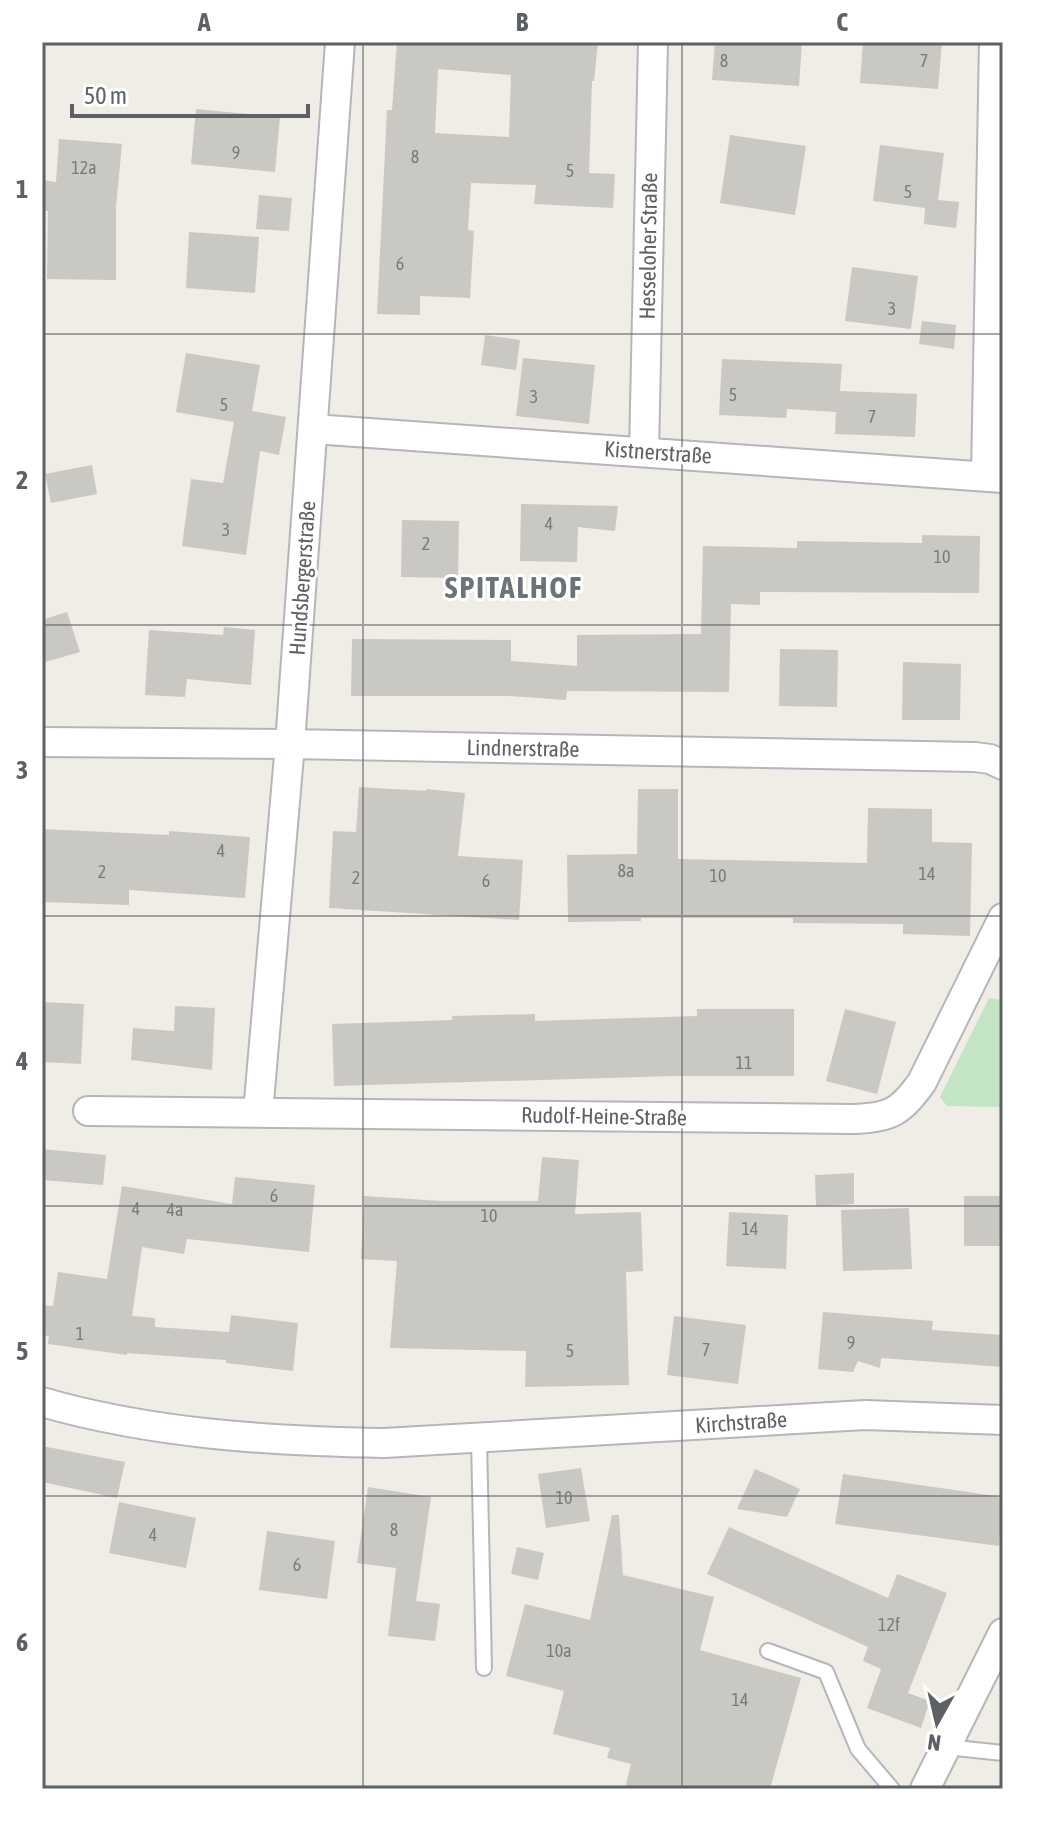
<svg xmlns="http://www.w3.org/2000/svg" width="1045" height="1831" viewBox="0 0 1045 1831" font-family="'Asap Condensed',sans-serif">
<style>
.green{fill:#c3e5c3}
.building{fill:#cac8c2;fill-rule:evenodd}
.lines{fill:none;stroke-linecap:round;stroke-linejoin:round}
.lane-casing{stroke:#b3b6ba;stroke-width:18}
.street-casing{stroke:#b3b6ba;stroke-width:32}
.lane{stroke:#fff;stroke-width:14}
.street{stroke:#fff;stroke-width:28}
.grid{fill:none;stroke:#5d6165;stroke-width:2;stroke-opacity:0.55}
.labels{text-anchor:middle;stroke-width:6;stroke-linejoin:round;paint-order:stroke}
.number-label{font-size:18px;fill:#787b7c}
.street-label{font-size:22px;fill:#5d6165;stroke:#fff}
.district-label{font-size:30px;font-weight:bold;letter-spacing:2px;fill:#6e7377;stroke:#fff}
.neatline{fill:none;stroke:#5d6165;stroke-width:3}
.grid-label{font-size:26px;text-anchor:middle;font-weight:bold;fill:#5d6165}
</style>
<rect width="100%" height="100%" fill="#efede6"/>
<path class="green" d="M989 998 1003 1000V1107L947 1106 940 1097Z"/>
<path class="building" d="M397 42H598L594 81H592L589 173 615 174 613 208 534 204 536 185 471 183 468 230 474 231 470 298 420 296V315L377 314 387 110H392ZM438 69 511 75 509 137 435 133Z
M715 42H802L799 86 712 80Z
M863 42H942L938 89 860 83Z
M196 109 280 117 275 172 191 164Z
M730 135 806 146 795 215 720 203Z
M59 139 122 144 116 207V280L47 279 48 211H42V180L56 182Z
M880 145 944 153 938 200 959 202 956 228 924 224 925 208 873 201Z
M259 195 292 198 289 231 256 229Z
M189 232 259 237 255 293 186 288Z
M852 267 918 276 911 329 845 321Z
M922 321 956 325 954 349 919 344Z
M485 335 520 340 516 370 481 365Z
M186 353 260 365 252 411 286 417 279 455 260 451 246 555 182 546 191 479 223 483 234 422 176 412Z
M523 358 595 365 589 424 516 416Z
M722 359 842 364 840 391 917 394 915 437 835 434 836 412 787 409 786 418 719 415Z
M92 465 97 494 51 503 45 474Z
M521 504 618 506 615 531 578 527 577 562 520 561Z
M402 520 459 521 458 578 401 577Z
M922 535 980 536 979 593 760 592V605L731 604 729 692 567 691 566 700 510 696H351L352 639 511 640V661L577 666V635L701 634 703 546 797 548V541L922 543Z
M67 612 80 652 42 663V620Z
M224 627 255 630 251 685 187 679 185 697 145 695 149 630 223 635Z
M780 649 838 650 837 707 779 706Z
M903 662 961 664 960 720H902Z
M359 787 426 791V789L465 793 458 856 523 860 519 920 329 908 333 831 356 832Z
M638 789H678V859L867 863 868 808 932 809V842L972 843 970 936 903 934V924L793 923V918H641V921L568 922 567 855 637 854Z
M42 829 169 835V831L250 837 245 898 129 890V905L42 902Z
M42 1002 84 1004 81 1064 42 1062Z
M175 1006 215 1008 212 1070 131 1060 133 1028 174 1031Z
M697 1009H794V1076H674L334 1086 332 1024 452 1020V1016L535 1014V1021L697 1016Z
M845 1009 896 1022 877 1094 826 1081Z
M42 1149 106 1155 103 1185 42 1180Z
M542 1157 579 1160 575 1214 641 1212 643 1271 626 1272 629 1385 525 1387 526 1351 390 1348 397 1261 361 1259 364 1196 441 1201H538Z
M854 1173V1204L816 1206 815 1175Z
M235 1177 315 1185 309 1252 187 1239 184 1254 142 1247 132 1316 155 1318V1327L229 1332 231 1315 298 1323 293 1371 226 1363V1360L127 1353V1355L48 1344 49 1336 42 1335V1305L53 1306 58 1272 107 1279 122 1186 232 1204Z
M964 1196H1003V1246H964Z
M909 1208 912 1269 843 1271 841 1210Z
M729 1212 788 1215 786 1269 726 1266Z
M823 1312 933 1321 932 1330 1003 1335V1367L881 1358 880 1368 858 1361 853 1372 818 1369Z
M674 1316 746 1325 738 1384 667 1375Z
M42 1446 125 1462 117 1498 42 1482Z
M581 1468 590 1521 546 1528 538 1474Z
M755 1469 800 1489 787 1517 737 1509Z
M843 1474 1003 1497 999 1546 835 1524Z
M368 1487 431 1497 416 1601 440 1604 435 1641 388 1636 396 1568 357 1563Z
M119 1502 196 1518 186 1568 109 1553Z
M612 1515H619L623 1575 714 1597 700 1650 801 1678 770 1789H625L631 1764 607 1758 610 1748 553 1734 564 1691 506 1676 525 1604 590 1620Z
M729 1527 888 1598 897 1574 947 1593 908 1693 930 1701 921 1728 867 1708 881 1669 863 1661 868 1647 707 1574Z
M267 1531 335 1541 327 1599 259 1590Z
M517 1547 544 1553 538 1580 511 1574Z"/>
<g class="lines">
<g class="lane-casing">
<path id="lane" d="M479 1439 484 1668
M768 1651 826 1672 858 1749 892 1789
M946 1747 1003 1753"/>
</g>
<g class="street-casing">
<path id="street" d="M313 429 1003 478
M644 451 653 42
M986 476 994 42
M42 742 290 744 975 757 990 759 1003 765
M88 1111 853 1119C890 1118 901 1112 922 1082L1003 918
M258 1113 290 744 340 42
M42 1402C153 1434 270 1441 384 1443L865 1415 1003 1420
M925 1789 1003 1633"/>
</g>
<use href="#lane" class="lane"/>
<use href="#street" class="street"/>
</g>
<path class="grid" d="M363 42V1789M682 42V1789M42 334H1003M42 625H1003M42 916H1003M42 1206H1003M42 1496H1003"/>
<g class="labels">
<g class="number-label">
<text x="724" y="67">8</text>
<text x="924" y="67">7</text>
<text x="236" y="159">9</text>
<text x="415" y="163">8</text>
<text x="84" y="174">12a</text>
<text x="570" y="177">5</text>
<text x="908" y="198">5</text>
<text x="400" y="270">6</text>
<text x="892" y="315">3</text>
<text x="733" y="401">5</text>
<text x="534" y="403">3</text>
<text x="224" y="411">5</text>
<text x="872" y="423">7</text>
<text x="549" y="530">4</text>
<text x="226" y="536">3</text>
<text x="426" y="550">2</text>
<text x="942" y="563">10</text>
<text x="221" y="857">4</text>
<text x="626" y="877">8a</text>
<text x="102" y="878">2</text>
<text x="927" y="880">14</text>
<text x="718" y="882">10</text>
<text x="356" y="884">2</text>
<text x="486" y="887">6</text>
<text x="744" y="1069">11</text>
<text x="274" y="1202">6</text>
<text x="136" y="1215">4</text>
<text x="175" y="1216">4a</text>
<text x="489" y="1222">10</text>
<text x="750" y="1235">14</text>
<text x="80" y="1340">1</text>
<text x="851" y="1349">9</text>
<text x="706" y="1356">7</text>
<text x="570" y="1357">5</text>
<text x="564" y="1504">10</text>
<text x="394" y="1536">8</text>
<text x="153" y="1541">4</text>
<text x="297" y="1571">6</text>
<text x="889" y="1631">12f</text>
<text x="559" y="1657">10a</text>
<text x="740" y="1706">14</text>
</g>
<g class="street-label">
<text transform="translate(648 246) rotate(-89)" y="8">Hesseloher Straße</text>
<text transform="translate(658 452) rotate(4)" y="8">Kistnerstraße</text>
<text transform="translate(302 578) rotate(-86)" y="8">Hundsbergerstraße</text>
<text transform="translate(523 748) rotate(1)" y="8">Lindnerstraße</text>
<text transform="translate(604 1116) rotate(1)" y="8">Rudolf-Heine-Straße</text>
<text transform="translate(741 1422) rotate(-4)" y="8">Kirchstraße</text>
</g>
<g class="district-label">
<text x="514" y="598">SPITALHOF</text>
</g>
</g>
<rect width="1045" height="1831" fill="none" stroke="#ffffff" stroke-width="88"/>
<g transform="translate(937 1723) rotate(188)" stroke="#ffffff" stroke-width="6" paint-order="stroke">
<path d="M0-6L14 30L0 20L-14 30Z" fill="#5d6165"/>
<text y="-12" font-size="22" font-weight="bold" text-anchor="middle" fill="#5d6165">N</text>
</g>
<path d="M72 104v12h236v-12" fill="none" stroke="#5d6165" stroke-width="4"/>
<text x="84" y="104" font-size="24" fill="#5d6165" stroke="#ffffff" stroke-width="6" paint-order="stroke">50 m</text>
<rect x="44" y="44" width="957" height="1743" class="neatline"/>
<g class="grid-label">
<text x="204" y="31">A</text>
<text x="522" y="31">B</text>
<text x="842" y="31">C</text>
<text x="22" y="198">1</text>
<text x="22" y="489">2</text>
<text x="22" y="779">3</text>
<text x="22" y="1070">4</text>
<text x="22" y="1360">5</text>
<text x="22" y="1651">6</text>
</g>
</svg>
